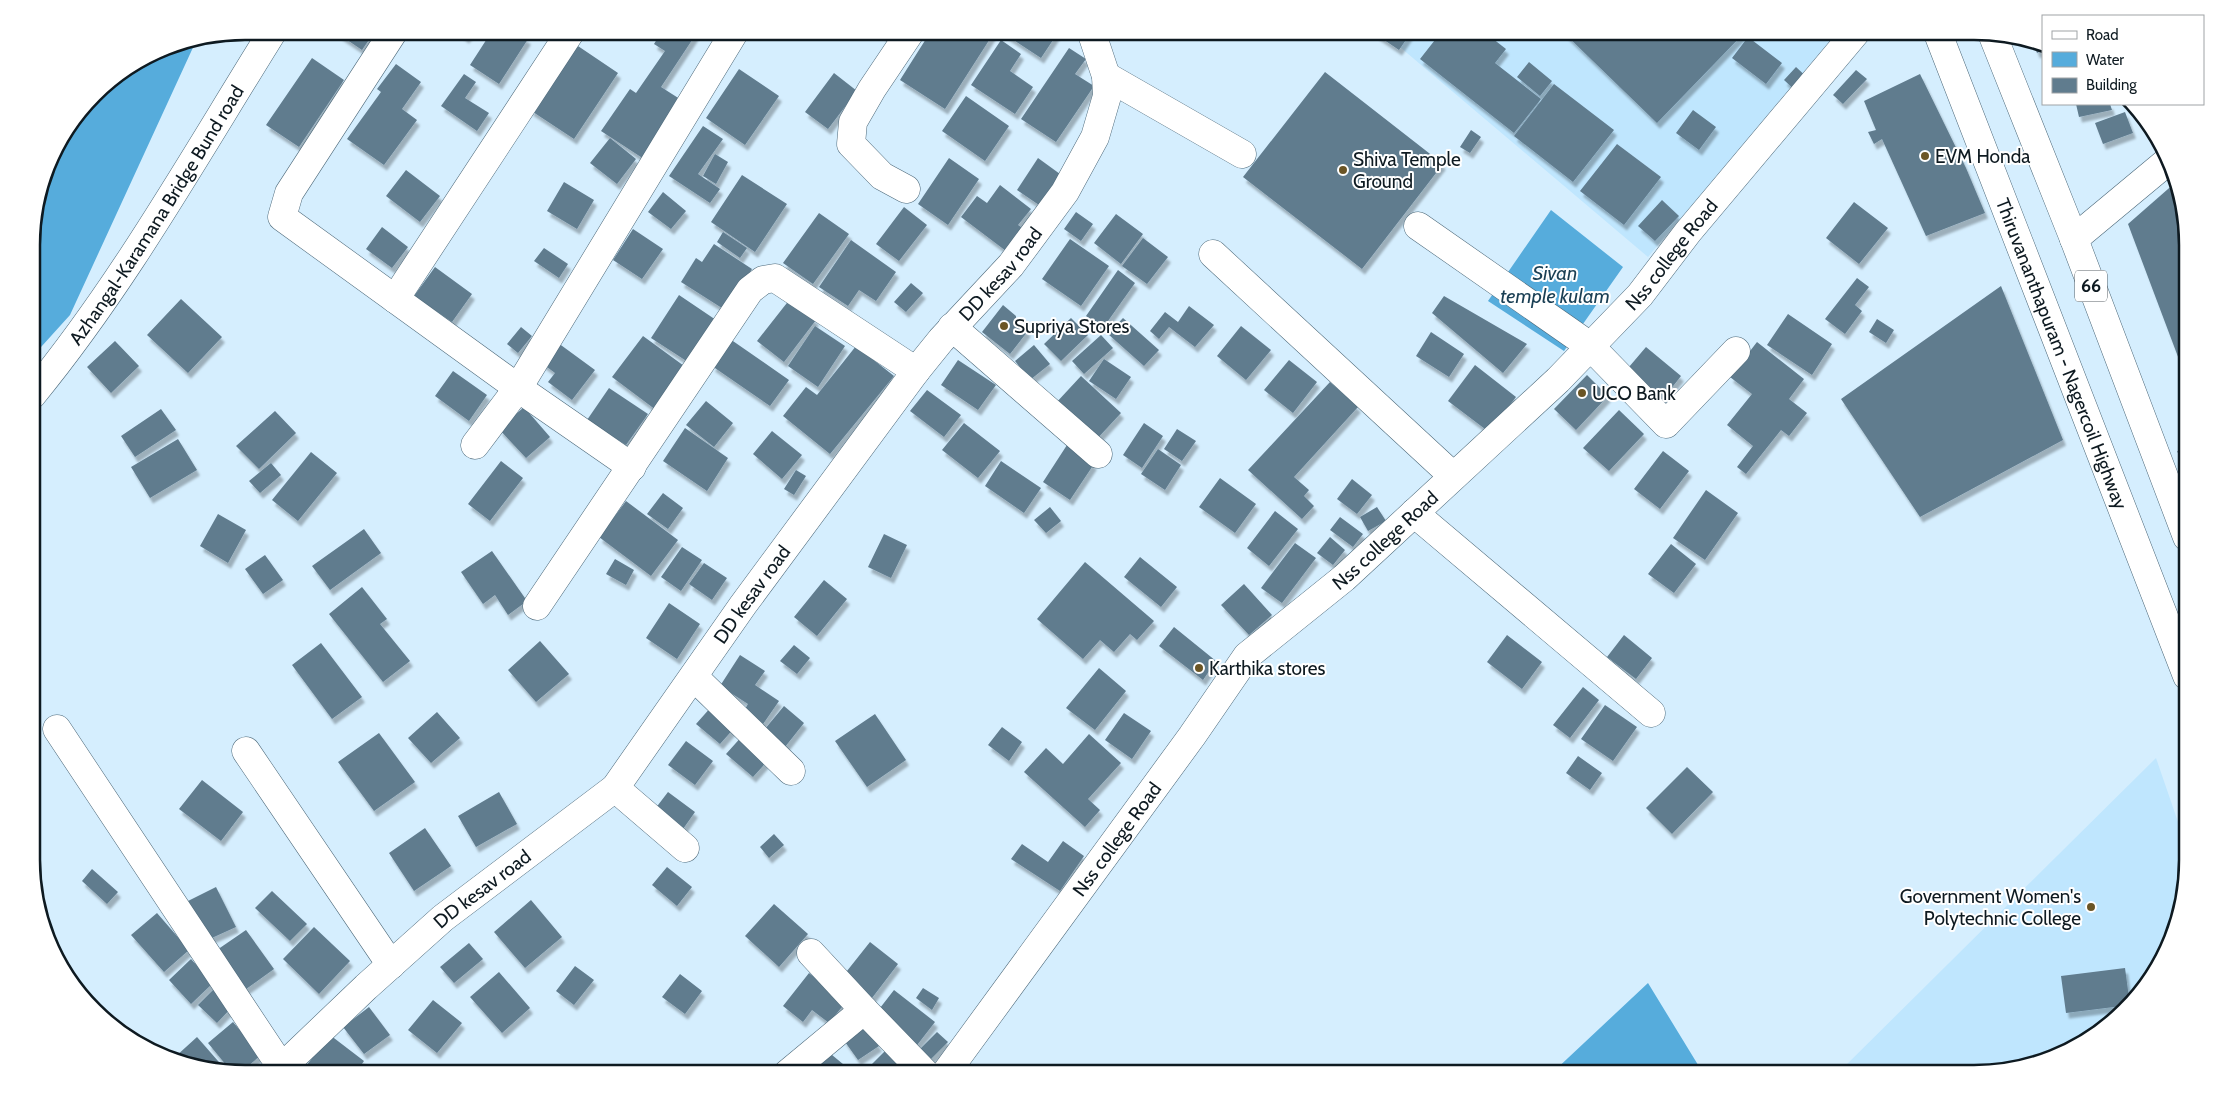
<svg xmlns="http://www.w3.org/2000/svg" width="2219" height="1105" viewBox="0 0 2219 1105" font-family="Cabin,sans-serif">
<style>
.built{fill:#bfe6fe}
.water{fill:#56acdc}
.building{fill:#607c8e;filter:url(#shadow)}
.lines{fill:none;stroke-linecap:round;stroke-linejoin:round}
.minor-casing{stroke:#4c6879;stroke-width:29}
.primary-casing{stroke:#4c6879;stroke-width:29}
.minor{stroke:#fff;stroke-width:28}
.primary{stroke:#fff;stroke-width:28}
.poi-dot{fill:#6b5525;stroke:#fff;stroke-width:2}
.labels{text-anchor:middle;stroke-width:4;stroke-linejoin:round;paint-order:stroke}
.shield{fill:#fff;stroke:#565f64;stroke-width:1}
.shield-label{font-size:18px;font-weight:bold;fill:#0e1a21}
.poi-label{font-size:19px;fill:#0e1a21;stroke:#fff;text-anchor:start}
.street-label{font-size:19px;fill:#0e1a21;stroke:#fff}
.water-label{font-size:20px;font-style:italic;fill:#1a3f54;stroke:#fff}
.rim{fill:none;stroke:#0e1a21;stroke-width:2.5}
</style>
<defs>
<filter id="shadow"><feDropShadow dx="3" dy="5.5" stdDeviation="1" flood-color="#0004"/></filter>
</defs>
<rect width="100%" height="100%" fill="#d5eefe"/>
<path class="built" d="M1381 31H1838L1648 257Z
M2156 758 2188 851V860L2166 954 2135 1001 2093 1038 2042 1062 1988 1073H1838Z"/>
<path class="water" d="M196 41 70 315 32 357V231L53 151 104 84 163 47Z
M1551 210 1623 267 1564 351 1488 301Z
M1648 983 1703 1073H1552Z"/>
<path class="building" d="M338 31H375L362 50 337 33Z
M457 31H472L466 38Z
M492 31H516L528 39 499 84 470 65Z
M662 31H698L661 87 683 101 644 159 601 131 630 89 636 93 665 51 654 44Z
M878 31H889L885 37Z
M931 31H995L945 109 900 80Z
M1000 31H1059L1041 58Z
M1371 31H1412L1399 50Z
M1442 31H1483L1506 49 1495 63 1541 99 1514 133 1420 59Z
M1562 31H1746L1657 123Z
M1748 37 1782 63 1766 84 1732 58Z
M1001 40 1021 54 1010 71 1033 87 1015 114 971 85Z
M575 44 618 73 574 139 530 110Z
M2034 45 2043 47V50L2037 53Z
M1069 48 1086 59 1075 74 1094 86 1056 142 1021 119Z
M312 58 344 80 299 147 266 125Z
M1529 62 1552 81 1540 96 1517 77Z
M396 64 421 82 402 109 417 120 384 165 347 139 381 92 377 89Z
M1796 67 1811 81 1799 94 1784 80Z
M739 69 779 96 745 145 706 118Z
M1856 70 1867 79 1843 104 1833 95Z
M1325 72 1443 164 1362 269 1243 177Z
M834 73 857 91 828 129 805 112Z
M464 74 476 82 465 98 489 113 477 131 441 106Z
M1920 74 1966 168 1985 213 1926 236 1882 139 1874 144 1868 132 1876 130 1864 101Z
M1554 84 1614 130 1573 182 1514 136Z
M966 96 1009 126 985 161 942 131Z
M2076 104H2110L2112 110 2079 117Z
M1693 110 1716 127 1699 150 1676 133Z
M2125 112 2133 133 2103 144 2095 123Z
M703 126 723 139 698 174 720 189 710 203 669 176Z
M1471 130 1481 137 1470 153 1460 147Z
M610 138 636 159 617 184 590 163Z
M1617 144 1661 177 1624 225 1580 191Z
M715 154 728 162 716 184 703 176Z
M949 158 979 179 948 225 918 204Z
M1038 158 1060 174 1039 205 1017 190Z
M406 170 440 196 420 222 386 196Z
M742 175 787 204 755 252 711 222Z
M564 182 594 200 577 229 547 211Z
M2176 182 2186 217V227L2178 234 2186 259V378L2128 224Z
M1000 185 1031 209 1018 225 1027 231 1010 254 961 217 977 196 987 203Z
M663 192 686 211 671 229 648 212Z
M1662 200 1679 216 1655 241 1638 226Z
M1854 202 1888 228 1859 264 1826 238Z
M904 207 927 225 899 261 876 244Z
M1076 212 1093 224 1081 241 1064 229Z
M819 213 849 234 813 284 783 263Z
M1116 214 1143 234 1121 264 1094 243Z
M382 227 408 247 392 268 366 249Z
M633 229 663 249 642 279 613 260Z
M723 232 747 248 740 258 717 242Z
M1143 238 1168 257 1147 284 1122 266Z
M1070 239 1109 266 1081 306 1042 279Z
M851 240 896 272 876 301 859 290 848 306 819 287Z
M714 244 752 269 725 310 681 282 696 258 702 262Z
M544 248 568 264 559 278 534 261Z
M435 267 472 294 452 322 414 296Z
M1118 270 1135 283 1103 328 1086 316Z
M1857 278 1869 287 1855 305 1862 311 1845 334 1825 319Z
M911 283 923 293 906 312 894 302Z
M2001 286 2063 440 1920 517 1841 399Z
M679 295 716 320 688 362 651 338Z
M1444 296 1527 344 1503 373 1432 313Z
M181 299 222 337 188 373 147 335Z
M790 299 816 320 784 362 757 341Z
M1003 305 1016 316V321L1028 331 1010 354 982 332Z
M1189 306 1214 325 1195 347 1169 327 1159 339 1150 331 1165 312 1178 322Z
M1788 314 1832 344 1812 375 1767 345Z
M1071 318 1088 335 1061 361 1044 344Z
M1123 318 1159 350 1144 366 1108 334Z
M1877 319 1894 330 1886 343 1869 332Z
M815 326 845 346 818 387 788 366Z
M1241 326 1271 350 1246 380 1217 356Z
M521 327 532 336 518 353 507 344Z
M1431 332 1464 354 1449 377 1416 356Z
M1101 335 1113 348 1084 374 1072 361Z
M643 336 691 371 660 413 612 377Z
M730 339 789 380 770 406 712 366Z
M554 340 595 370 572 400 548 382 555 373 539 361Z
M115 341 139 366 111 393 87 367Z
M1757 342 1804 379 1789 399 1807 413 1789 436 1781 430 1746 474 1737 467 1753 446 1727 425 1752 394 1730 377Z
M1034 345 1050 364 1030 380 1015 361Z
M856 346 894 376 830 454 783 416 806 387 817 395Z
M1646 347 1681 376 1659 404 1623 374Z
M1104 359 1131 377 1116 399 1089 381Z
M958 360 996 385 978 410 941 385Z
M1289 360 1317 382 1293 413 1264 390Z
M1475 365 1516 397 1489 432 1448 401Z
M453 371 487 395 469 421 435 396Z
M1587 375 1608 396 1576 430 1554 409Z
M1081 376 1121 413 1095 441 1055 404Z
M1330 382 1358 407 1294 477 1309 490 1304 496 1314 506 1302 519 1248 470Z
M609 388 648 414 626 445 587 420Z
M927 390 961 415 944 437 910 411Z
M706 401 733 423 714 447 686 425Z
M524 407 550 437 526 458 499 429Z
M161 409 176 430 135 457 121 436Z
M1619 410 1644 434 1609 471 1583 448Z
M275 411 296 433 259 469 236 446Z
M964 423 1000 451 978 478 942 450Z
M1144 423 1163 436 1142 468 1123 455Z
M685 428 728 458 707 491 663 461Z
M1177 429 1196 441 1182 461 1164 449Z
M772 431 802 455 782 479 753 454Z
M2187 438V458L2177 452Z
M178 439 197 470 150 498 131 467Z
M1067 445 1094 464 1070 500 1043 482Z
M1158 449 1181 465 1165 490 1141 474Z
M1663 451 1689 471 1660 509 1634 489Z
M311 452 337 473 298 521 272 500Z
M501 461 523 478 490 521 468 504Z
M1001 461 1041 488 1024 513 985 486Z
M271 463 281 475 260 493 249 481Z
M796 470 806 476 794 495 784 489Z
M1220 478 1256 504 1235 533 1199 507Z
M1352 479 1372 495 1357 514 1337 499Z
M1706 490 1738 513 1705 560 1673 538Z
M663 493 683 508 668 529 647 514Z
M626 501 678 540 651 576 599 537Z
M1050 507 1061 521 1046 533 1034 520Z
M1377 507 1386 521 1368 531 1360 517Z
M1275 511 1298 529 1269 566 1247 548Z
M218 514 246 530 228 563 200 546Z
M1340 517 1363 534 1353 547 1330 530Z
M364 529 381 553 330 590 312 566Z
M884 534 907 545 891 578 868 567Z
M1330 537 1345 550 1333 565 1317 553Z
M1295 543 1316 558 1282 603 1261 588Z
M1671 544 1696 564 1674 593 1648 574Z
M682 547 702 560 681 591 661 577Z
M492 551 527 601 508 615 495 595 483 604 461 572Z
M265 555 283 580 263 594 245 569Z
M1140 557 1177 587 1161 607 1124 577Z
M615 559 634 570 626 585 606 574Z
M1085 562 1154 621 1137 640 1130 634 1114 652 1100 640 1083 659 1037 619Z
M704 563 727 578 712 600 689 584Z
M824 580 847 599 817 636 794 617Z
M1244 584 1272 615 1249 635 1221 605Z
M362 587 387 619 380 624 410 661 383 682 329 614Z
M669 603 700 624 677 659 646 638Z
M1174 627 1216 661 1203 680 1159 646Z
M1507 635 1542 662 1522 689 1487 662Z
M1624 635 1652 658 1636 679 1607 657Z
M540 641 569 674 536 702 508 670Z
M321 643 362 697 332 719 292 665Z
M794 645 810 658 797 674 780 661Z
M740 655 765 671 755 685 779 701 761 727 742 714 748 704 720 686Z
M1099 668 1126 691 1095 730 1066 708Z
M1583 687 1599 700 1570 738 1553 725Z
M1605 705 1637 727 1613 761 1581 739Z
M712 706 736 726 720 744 696 724Z
M784 706 804 723 781 752 760 735Z
M437 712 460 738 431 763 408 738Z
M1124 713 1151 731 1132 759 1105 740Z
M875 714 906 760 867 787 835 741Z
M1002 727 1022 742 1009 761 988 745Z
M379 733 415 782 374 811 338 762Z
M744 734 771 757 753 777 726 754Z
M1089 734 1121 763 1088 799 1100 810 1085 827 1024 772 1046 748 1063 764Z
M686 741 713 761 695 785 668 765Z
M1578 756 1602 773 1590 790 1566 773Z
M1687 767 1713 792 1672 834 1646 808Z
M202 780 243 812 221 841 179 809Z
M499 792 517 824 476 847 458 816Z
M668 792 695 812 683 829 655 809Z
M425 828 451 866 414 891 389 853Z
M774 834 784 845 769 858 760 847Z
M1063 841 1084 856 1060 891 1011 859 1022 844 1048 862Z
M667 867 692 887 677 906 652 885Z
M92 869 118 892 107 904 82 881Z
M216 887 236 927 203 942 184 903Z
M272 891 307 924 290 941 255 908Z
M531 900 562 937 525 968 494 932Z
M774 904 808 934 779 967 745 936Z
M157 913 189 950 164 972 131 935Z
M314 927 350 961 319 994 283 959Z
M246 930 274 969 242 992 214 952Z
M870 942 898 964 872 998 843 976Z
M469 943 483 959 454 983 440 967Z
M191 959 213 983 191 1004 169 980Z
M575 966 594 980 574 1005 556 991Z
M2125 968 2130 1005 2066 1013 2061 976Z
M499 972 530 1008 502 1033 470 997Z
M809 973 846 1002 829 1023 812 1010 803 1022 783 1006Z
M680 974 702 991 685 1014 662 997Z
M216 987 234 1005 217 1023 198 1005Z
M923 988 939 998 932 1010 916 998Z
M894 990 935 1022 914 1049 873 1017Z
M433 1000 462 1023 437 1053 408 1030Z
M369 1007 390 1035 364 1054 343 1027Z
M233 1022 261 1055 240 1073 231 1071 208 1043Z
M864 1024 879 1046 858 1060 843 1039Z
M937 1032 948 1042 927 1063 916 1053Z
M330 1035 364 1061 355 1074H316L306 1066Z
M197 1037 225 1069 175 1057Z
M887 1049 901 1063 890 1074H862Z
M826 1050 855 1074H821L812 1067Z
M411 1064 421 1074H402Z"/>
<g class="lines">
<g class="minor-casing">
<g id="minor">
<path d="M394 31 289 193 282 217 518 388 632 467"/>
<path d="M1106 76 1242 154"/>
<path d="M906 189 882 176 851 144 853 122 872 89 911 31"/>
<path d="M1418 226 1590 346 1666 424 1736 351"/>
<path d="M2074 239 2169 160"/>
<path d="M1213 254 1453 476"/>
<path d="M395 299 571 31"/>
<path d="M952 327 1098 454"/>
<path id="s1" d="M32 395C124 283 196 154 273 31"/>
<path d="M475 445 518 388 735 31"/>
<path d="M1414 513 1651 713"/>
<path d="M537 606 750 290 763 280 775 278 916 371"/>
<path d="M694 677 791 771"/>
<path d="M57 729 282 1068 289 1074"/>
<path d="M246 751 391 965"/>
<path d="M615 788 685 848"/>
<path d="M811 953 864 1010 926 1074"/>
<path id="s2" d="M275 1074 366 987 443 918 615 788 743 605 916 371 941 340 1011 265 1065 192 1095 137 1107 96 1106 76 1091 31"/>
<path d="M787 1074 864 1010"/>
<path id="s3" d="M945 1074 1192 736 1247 656 1344 578 1558 380 1640 295 1688 232 1857 31"/>
</g>
</g>
<g class="primary-casing">
<g id="primary">
<path id="s4" d="M1937 31 2187 676"/>
<path d="M1993 36 2074 239 2187 537"/>
</g>
</g>
<use href="#minor" class="minor"/>
<use href="#primary" class="primary"/>
</g>
<g class="poi-dot">
<circle cx="1925" cy="156" r="5"/>
<circle cx="1343" cy="170" r="5"/>
<circle cx="1004" cy="326" r="5"/>
<circle cx="1582" cy="393" r="5"/>
<circle cx="1199" cy="668" r="5"/>
<circle cx="2091" cy="907" r="5"/>
</g>
<g class="labels">
<rect class="shield" x="2075" y="270.5" width="32" height="31" rx="4"/>
<g class="shield-label">
<text x="2091" y="292">66</text>
</g>
<g class="poi-label">
<text x="1935" y="163">EVM Honda</text>
<text x="1353" y="166">Shiva Temple<tspan x="1353" dy="22">Ground</tspan></text>
<text x="1014" y="333">Supriya Stores</text>
<text x="1592" y="400">UCO Bank</text>
<text x="1209" y="675">Karthika stores</text>
<text x="2081" y="903" text-anchor="end">Government Women's<tspan x="2081" dy="22">Polytechnic College</tspan></text>
</g>
<g class="street-label">
<text dy="7" stroke="none"><textPath href="#s1" startOffset="219">Azhangal-Karamana Bridge Bund road</textPath></text>
<text dy="7" stroke="none"><textPath href="#s3" startOffset="1101">Nss college Road</textPath></text>
<text dy="7" stroke="none"><textPath href="#s2" startOffset="1088">DD kesav road</textPath></text>
<text dy="7" stroke="none"><textPath href="#s4" startOffset="346">Thiruvananthapuram - Nagercoil Highway</textPath></text>
<text dy="7" stroke="none"><textPath href="#s3" startOffset="696">Nss college Road</textPath></text>
<text dy="7" stroke="none"><textPath href="#s2" startOffset="682">DD kesav road</textPath></text>
<text dy="7" stroke="none"><textPath href="#s3" startOffset="291">Nss college Road</textPath></text>
<text dy="7" stroke="none"><textPath href="#s2" startOffset="278">DD kesav road</textPath></text>
</g>
<g class="water-label">
<text x="1555" y="280">Sivan<tspan x="1555" dy="23">temple kulam</tspan></text>
</g>
</g>
<path d="M0 0H2219V1105H0ZM245 40H1974A205 205 0 0 1 2179 245V860A205 205 0 0 1 1974 1065H245A205 205 0 0 1 40 860V245A205 205 0 0 1 245 40Z" fill="#fff" fill-rule="evenodd"/>
<path class="rim" d="M245 40H1974A205 205 0 0 1 2179 245V860A205 205 0 0 1 1974 1065H245A205 205 0 0 1 40 860V245A205 205 0 0 1 245 40Z"/>
<rect x="2042" y="15" width="162" height="90" fill="#ffffff" stroke="#9fa3a6"/>
<rect x="2052" y="31" width="25" height="8" fill="#ffffff" stroke="#9fa3a6"/>
<text x="2086" y="40" font-size="15" fill="#0e1a21">Road</text>
<rect x="2052" y="52" width="25" height="15" fill="#56acdc" stroke="#9fa3a6"/>
<text x="2086" y="65" font-size="15" fill="#0e1a21">Water</text>
<rect x="2052" y="78" width="25" height="15" fill="#607c8e" stroke="#9fa3a6"/>
<text x="2086" y="90" font-size="15" fill="#0e1a21">Building</text>
</svg>
